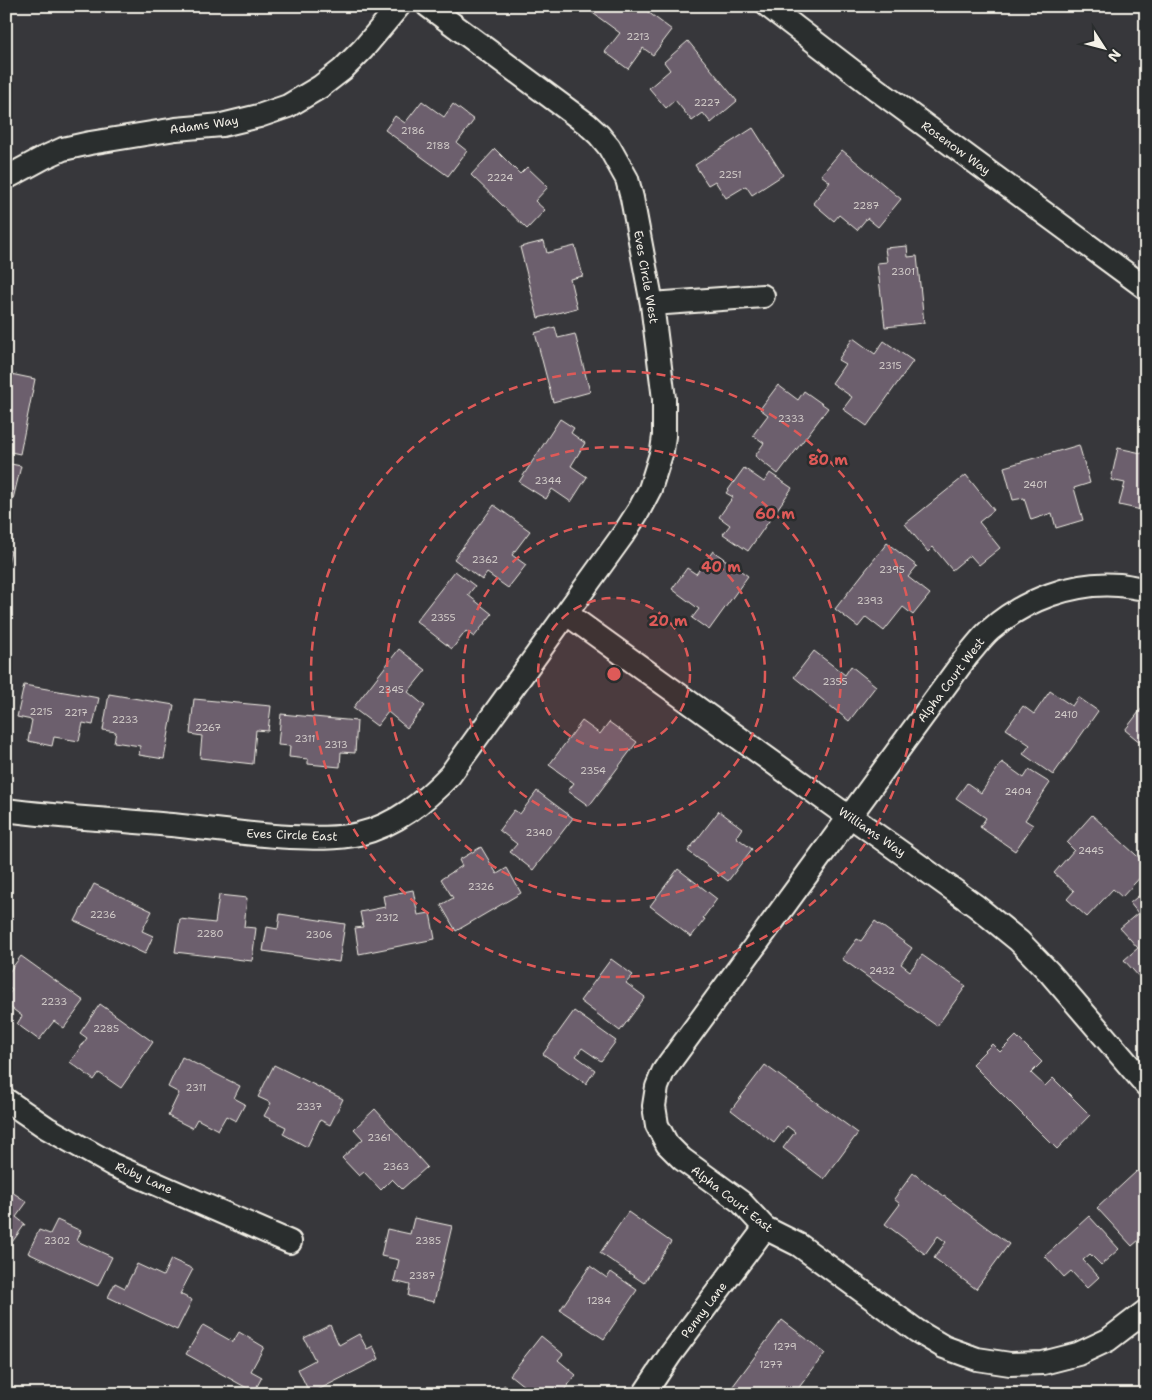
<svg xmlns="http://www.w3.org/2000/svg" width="1152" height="1400" viewBox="0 0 1152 1400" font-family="'Shantell Sans',sans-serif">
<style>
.building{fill:#6c5f6d;stroke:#f4f1e8}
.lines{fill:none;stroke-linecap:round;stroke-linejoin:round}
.street-casing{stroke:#f4f1e8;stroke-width:26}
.street{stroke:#2a2d2e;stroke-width:22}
.ring{fill:none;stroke:#de5a58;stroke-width:2.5;stroke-dasharray:9 6}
.labels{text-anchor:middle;stroke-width:5;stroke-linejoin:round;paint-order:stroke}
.number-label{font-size:10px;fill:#d2ccc9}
.street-label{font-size:12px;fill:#f4f1e8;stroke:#2a2d2e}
.centre{fill:#de5a58;stroke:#2a2d2e;stroke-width:2.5}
.ring-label{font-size:15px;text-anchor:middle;font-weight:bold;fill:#de5a58;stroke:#2a2d2e;stroke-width:5;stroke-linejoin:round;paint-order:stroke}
</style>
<rect width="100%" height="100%" fill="#37373b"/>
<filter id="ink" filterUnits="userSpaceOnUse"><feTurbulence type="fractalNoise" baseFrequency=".02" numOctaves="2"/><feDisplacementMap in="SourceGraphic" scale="10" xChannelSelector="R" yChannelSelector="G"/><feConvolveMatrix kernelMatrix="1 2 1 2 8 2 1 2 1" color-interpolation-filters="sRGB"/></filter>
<g filter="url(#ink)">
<path class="building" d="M594 6H640L672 30 653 55 643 48 628 69 605 52 620 33 590 11Z
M688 41 737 101 711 123 703 113 692 121 675 100 666 108 649 88 670 70 664 62Z
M422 101 444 117 453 104 474 120 457 143 467 151 448 176 385 130 395 116 405 123Z
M753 128 783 175 752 195 746 186 726 198 715 181 708 185 695 165Z
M495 149 520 174 527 167 548 187 535 201 545 210 527 229 471 175Z
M842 150 901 199 878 227 867 218 857 230 839 215 834 221 813 203 830 182 821 175Z
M544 241 547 253 575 246 583 276 570 279 577 308 538 318 520 247Z
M907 246 908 257 917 256 924 323 885 327 877 263 887 262 885 248Z
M555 327 558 338 575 334 590 392 553 402 535 333Z
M853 338 875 354 884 341 913 361 867 426 843 409 852 397 832 383 845 364 838 360Z
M6 373 35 379 20 454 6 451Z
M778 385 798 400 804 391 828 408 778 474 755 456 764 443 753 435 768 415 760 409Z
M560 419 574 428 571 433 585 443 571 466 587 477 571 502 552 489 546 499 519 482Z
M1079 445 1090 483 1074 488 1083 520 1056 528 1052 513 1031 520 1024 498 1013 500 1004 467Z
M1118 448 1146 454V520H1144L1146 511 1119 505 1125 483 1111 480Z
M6 463 21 466 6 528Z
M744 468 764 482 770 473 792 488 748 551 723 534 730 525 719 517 733 497 726 493Z
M966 475 994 510 979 522 1000 548 979 565 970 555 952 570 933 547 928 552 905 524Z
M494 505 530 531 512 555 526 565 508 588 487 573 482 580 454 559Z
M887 543 917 566 908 577 930 594 913 615 903 607 884 631 866 617 858 627 835 609Z
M6 550 11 551 6 571Z
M713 551 748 576 709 630 692 618 699 609 672 589 687 568 696 574Z
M455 571 475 586 468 595 492 614 474 637 466 631 452 649 416 621Z
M399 649 426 670 408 692 425 706 407 728 388 712 377 726 353 708Z
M814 651 845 675 851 666 876 686 849 721 794 677Z
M24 685 99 698 93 725 83 723 79 741 54 737 52 746 28 741 32 720 17 717Z
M1050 691 1072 706 1078 697 1098 711 1053 775 1023 754 1030 745 1006 729 1023 706 1034 714Z
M109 694 174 705 164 759 139 755 140 746 114 742 116 732 103 730Z
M194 699 271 706 268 731 256 730 253 764 200 758 202 736 190 734Z
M1146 703V747L1125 730Z
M281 714 357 721 355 753 341 752 340 767 308 764V759L289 757 290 746 278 745Z
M582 721 600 734 609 722 637 742 589 806 568 791 574 783 549 765Z
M1002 762 1024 778 1029 770 1050 783 1025 820 1033 825 1015 851 980 827 986 818 956 798 967 783 981 793Z
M537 791 573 818 533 870 510 852 517 844 499 830 514 810 520 814Z
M719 811 742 828 736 837 752 849 728 881 688 851Z
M1092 815 1146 864V871L1122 897 1113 889 1087 917 1067 899 1074 891 1054 873 1074 850 1067 843Z
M481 847 497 874 507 868 521 893 456 931 441 905 453 898 441 879 462 866 459 860Z
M678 869 717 899 703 918 705 919 691 937 650 906Z
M94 884 152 911 142 931 153 936 145 954 75 921Z
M413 890 418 915 430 913 435 939 359 954 355 928 363 927 360 912 385 907 383 896Z
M1143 892 1146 895V975L1141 979 1124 960 1138 948 1120 928 1138 913 1130 903Z
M219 895 247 898 244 927 256 928 252 961 175 952 180 919 215 923Z
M280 914 345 924 339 962 263 951 267 927 278 929Z
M875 921 912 948 901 964 910 971 922 955 966 986 937 1026 842 959 857 939 861 941Z
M21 956 84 1001 64 1028 54 1021 39 1040 17 1024 22 1016 6 1004V998L12 990 6 986V976Z
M611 959 633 975 626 983 645 997 620 1031 580 1001Z
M100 1004 153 1042 121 1088 99 1073 94 1080 70 1062 87 1038 80 1033Z
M574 1011 616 1041 601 1061 582 1048 576 1056 595 1070 586 1084 543 1054Z
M1016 1036 1042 1062 1031 1073 1045 1086 1053 1078 1090 1115 1057 1149 972 1064 992 1044 1000 1052Z
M182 1057 240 1086 234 1098 245 1104 236 1121 226 1116 218 1130 197 1119 192 1128 168 1116 179 1093 168 1087Z
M274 1065 343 1099 330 1125 320 1120 307 1147 283 1134 286 1127 264 1116 271 1103 258 1097Z
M765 1065 858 1133 824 1179 783 1148 795 1132 787 1126 774 1143 731 1110Z
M375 1109 427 1167 402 1189 392 1179 381 1190 364 1172 359 1176 342 1158 363 1139 354 1129Z
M1137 1171 1146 1181V1234L1132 1246 1097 1208Z
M913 1173 1009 1244 976 1289 934 1258 946 1242 938 1236 925 1254 885 1224 900 1204 894 1199Z
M6 1188 27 1202 16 1217 25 1224 10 1245 6 1242Z
M628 1212 671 1242 644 1283 600 1253Z
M1089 1216 1119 1249 1101 1265 1090 1254 1083 1260 1099 1277 1087 1288 1071 1271 1064 1277 1045 1256Z
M414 1218 452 1226 434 1302 408 1296 410 1285 394 1281 399 1260 381 1256 387 1229 410 1234Z
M57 1220 81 1231 77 1241 112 1257 98 1286 28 1253 39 1230 50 1234Z
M171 1259 193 1269 180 1294 192 1300 177 1330 108 1297 115 1283 125 1288 137 1264 163 1276Z
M590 1266 607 1278 611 1272 637 1290 604 1339 560 1310Z
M782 1320 825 1353 794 1394H727Z
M203 1325 233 1342 239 1332 264 1347 251 1371 262 1377 254 1392 186 1354Z
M330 1325 339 1345 359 1334 367 1349 373 1346 379 1359 310 1394 298 1369 315 1360 304 1338Z
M541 1336 563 1354 558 1360 576 1375 561 1394H534L510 1375Z
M504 1385 516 1394H498Z"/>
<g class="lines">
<g class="street-casing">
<path id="street" d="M768 6 876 89 1146 288
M6 178 43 158 63 149 90 143 176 129 222 125 259 116 288 106 320 87 342 70 363 49 399 6
M652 304 763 296
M1146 589C1137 588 1128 586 1119 585 1074 581 1024 600 990 630 982 637 975 647 967 656L667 1066 663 1072 657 1087 654 1106 657 1125 667 1144 682 1159 741 1202 765 1228 799 1245 917 1331 944 1347 977 1359 1010 1364 1043 1363 1078 1354 1108 1340 1146 1311
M567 614 839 810 850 816 976 906 1019 941 1049 972 1146 1085
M6 810C64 818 123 820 181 826 217 830 254 835 290 837 313 838 336 839 359 834 396 825 424 802 450 775L625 532 639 510 650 489 662 451 664 436V399L652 304 632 198 627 179 609 147 599 135 587 124 428 6
M6 1100 47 1128 113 1165 290 1242
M644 1394 670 1355 765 1228"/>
</g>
<use href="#street" class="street"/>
</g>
</g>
<circle cx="614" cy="674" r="76" fill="#de5a58" fill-opacity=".12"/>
<g class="ring">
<circle cx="614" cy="674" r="76"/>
<circle cx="614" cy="674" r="151"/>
<circle cx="614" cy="674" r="227"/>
<circle cx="614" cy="674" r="303"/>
</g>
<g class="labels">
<g class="number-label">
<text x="638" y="40">2213</text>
<text x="707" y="106">2227</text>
<text x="413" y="134">2186</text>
<text x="438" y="149">2188</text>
<text x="730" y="178">2251</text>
<text x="500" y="181">2224</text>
<text x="866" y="209">2287</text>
<text x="903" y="275">2301</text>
<text x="890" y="369">2315</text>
<text x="791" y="422">2333</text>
<text x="548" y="484">2344</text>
<text x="1035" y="488">2401</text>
<text x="485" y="563">2362</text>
<text x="892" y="573">2395</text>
<text x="870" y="604">2393</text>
<text x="443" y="621">2355</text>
<text x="835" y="685">2355</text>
<text x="391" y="693">2345</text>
<text x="41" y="715">2215</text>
<text x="76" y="716">2217</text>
<text x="1066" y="718">2410</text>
<text x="125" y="723">2233</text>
<text x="208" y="731">2267</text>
<text x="305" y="742">2311</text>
<text x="336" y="748">2313</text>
<text x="593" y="774">2354</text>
<text x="1018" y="795">2404</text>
<text x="539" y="836">2340</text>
<text x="1091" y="854">2445</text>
<text x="481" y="890">2326</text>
<text x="103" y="918">2236</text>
<text x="387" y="921">2312</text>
<text x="210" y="937">2280</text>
<text x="319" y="938">2306</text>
<text x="882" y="974">2432</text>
<text x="54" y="1005">2233</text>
<text x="106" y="1032">2285</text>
<text x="196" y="1091">2311</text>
<text x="309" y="1110">2337</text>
<text x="379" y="1141">2361</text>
<text x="396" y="1170">2363</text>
<text x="57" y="1244">2302</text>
<text x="428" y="1244">2385</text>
<text x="422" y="1279">2387</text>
<text x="599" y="1304">1284</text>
<text x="785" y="1350">1279</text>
<text x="771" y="1368">1277</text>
</g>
<g class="street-label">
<text transform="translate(204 125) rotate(-8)" y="4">Adams Way</text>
<text transform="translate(956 148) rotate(36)" y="4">Rosenow Way</text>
<text transform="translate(646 277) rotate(80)" y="4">Eves Circle West</text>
<text transform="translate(951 680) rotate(-53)" y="4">Alpha Court West</text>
<text transform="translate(872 832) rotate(34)" y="4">Williams Way</text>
<text transform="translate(292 835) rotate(2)" y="4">Eves Circle East</text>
<text transform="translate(144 1178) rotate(24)" y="4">Ruby Lane</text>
<text transform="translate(732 1199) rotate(38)" y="4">Alpha Court East</text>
<text transform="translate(704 1310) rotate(-53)" y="4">Penny Lane</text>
</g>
</g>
<circle cx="614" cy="674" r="8" class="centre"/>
<g class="ring-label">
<text x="828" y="465">80 m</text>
<text x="775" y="519">60 m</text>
<text x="721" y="572">40 m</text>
<text x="668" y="626">20 m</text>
</g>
<rect width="1152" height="1400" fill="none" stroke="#2a2d2e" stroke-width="25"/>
<rect x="12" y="12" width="1127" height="1375" fill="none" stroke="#f4f1e8" stroke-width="2" filter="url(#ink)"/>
<g transform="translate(1104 48) rotate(126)" stroke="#2a2d2e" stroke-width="4" paint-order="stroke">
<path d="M0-4L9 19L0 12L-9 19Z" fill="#f4f1e8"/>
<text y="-8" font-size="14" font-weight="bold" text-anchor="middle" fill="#f4f1e8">N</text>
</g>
</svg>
